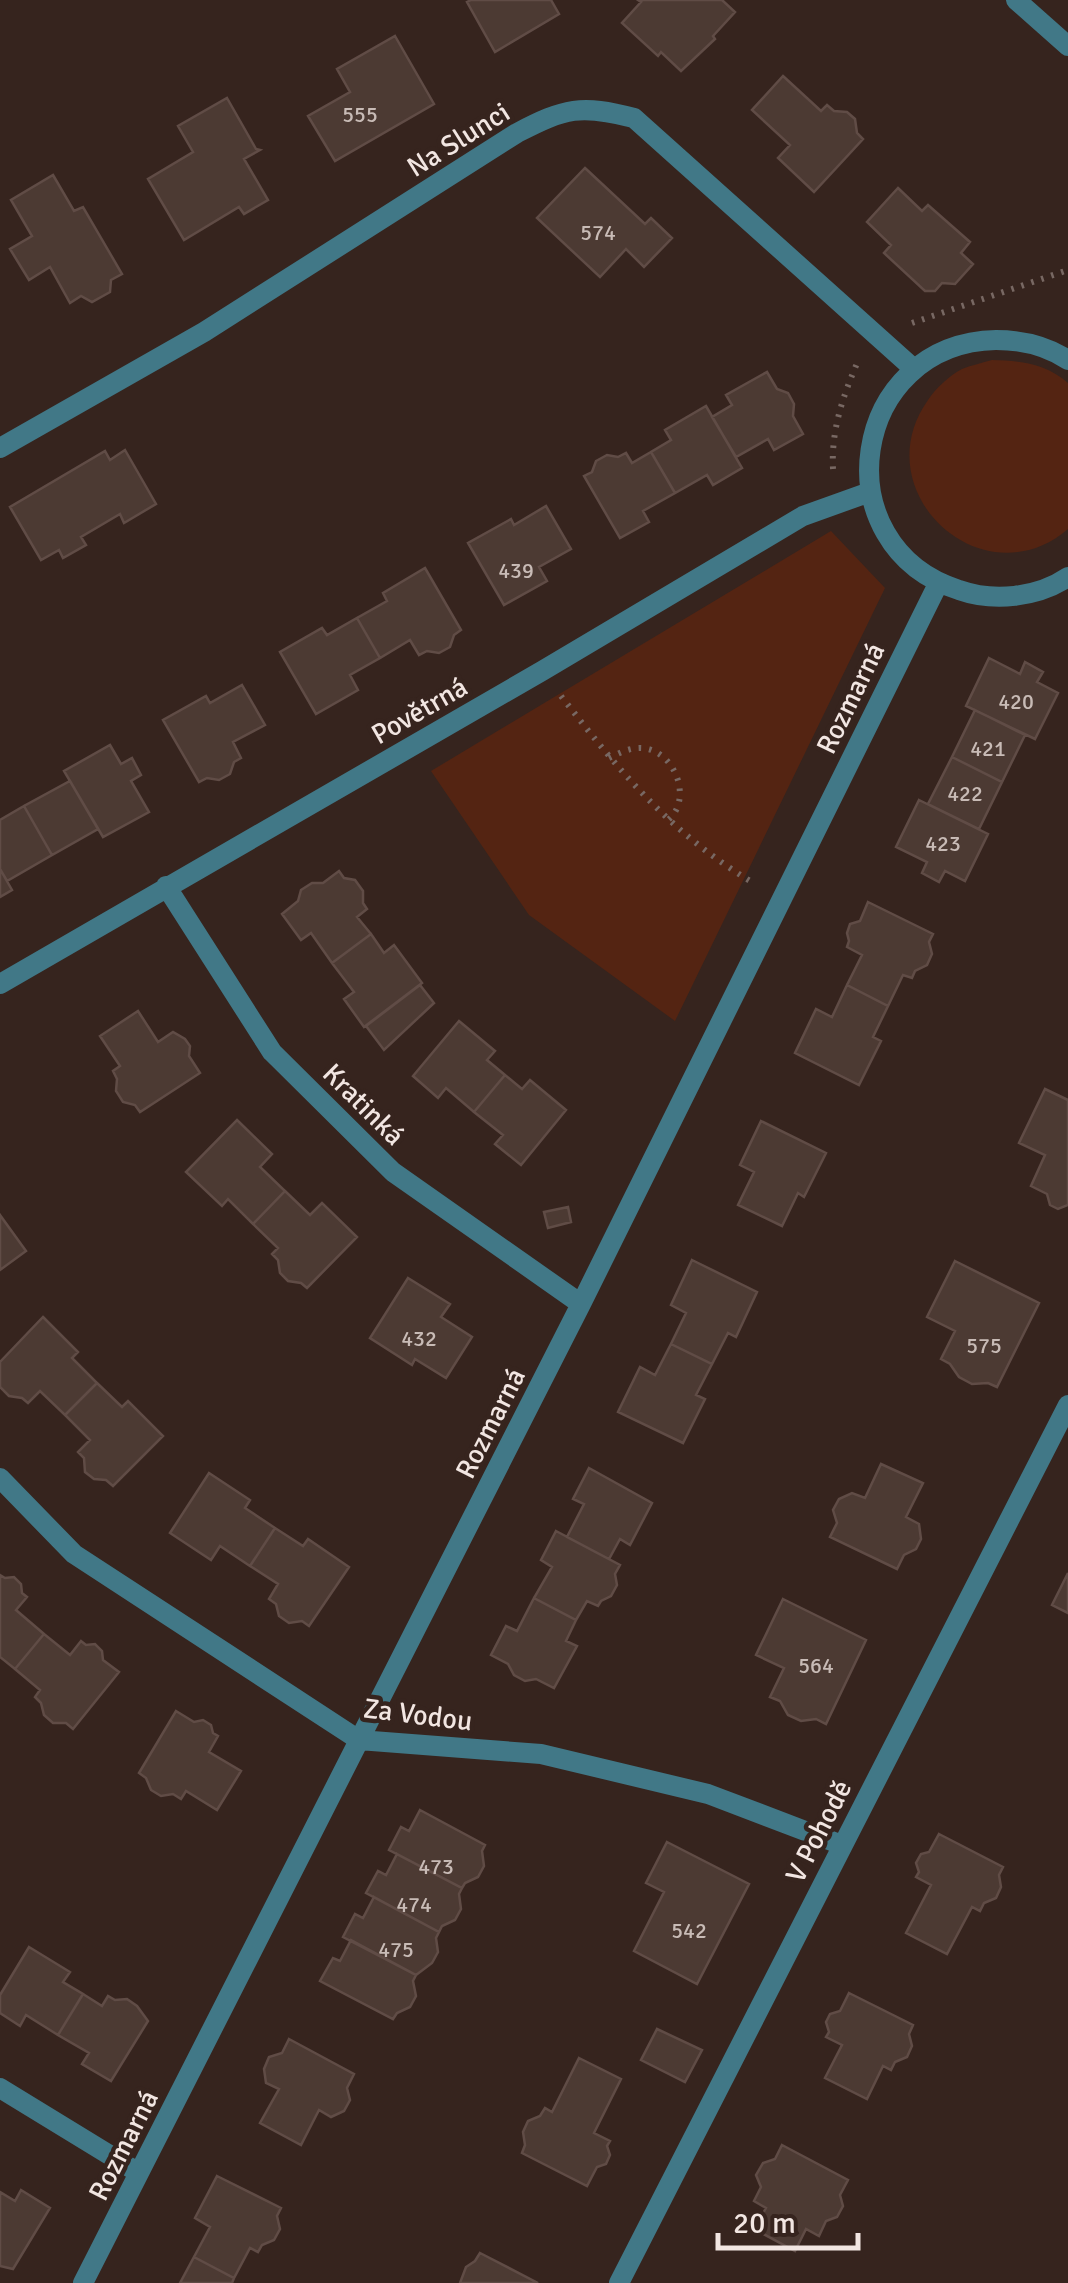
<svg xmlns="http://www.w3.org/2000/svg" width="1068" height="2283" viewBox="0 0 1068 2283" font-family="Signika,sans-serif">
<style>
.green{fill:#542412}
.building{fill:#4c3a33;stroke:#604c46;stroke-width:2.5}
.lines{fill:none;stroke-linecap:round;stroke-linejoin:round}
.path{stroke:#786863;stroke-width:6;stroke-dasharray:2.5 8;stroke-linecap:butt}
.minor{stroke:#417887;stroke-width:20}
.tertiary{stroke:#417887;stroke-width:20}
.labels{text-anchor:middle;stroke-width:9;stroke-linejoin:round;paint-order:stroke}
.number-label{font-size:22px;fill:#c8bbb6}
.street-label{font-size:28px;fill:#f2e6e2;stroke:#36241e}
</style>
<rect width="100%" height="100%" fill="#36241e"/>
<path class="green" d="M992 360C1021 361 1045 363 1068 383V529C983 602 863 492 928 400 936 388 949 376 962 369 972 365 982 363 992 360Z
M831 531 885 588 675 1021 529 915 431 771Z"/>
<path class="building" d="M471 0H551L559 14 495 52 467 2Z
M638 0H722L735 12 713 36 715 39 681 71 661 52 658 56 622 23 641 2Z
M395 36 434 104 335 161 308 116 350 92 337 69Z
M783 76 821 111 827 105 834 111 847 112 855 119 857 133 863 139 814 192 778 158 790 145 752 110Z
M227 98 256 149 260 150 244 159 268 200 244 214 239 207 184 240 148 179 193 152 178 126Z
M585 168 645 224 651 218 672 238 644 267 626 249 600 277 537 218Z
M53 175 74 211 83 207 122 274 111 280 110 292 92 302 81 296 70 303 50 267 29 280 10 249 32 236 11 200Z
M898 188 922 211 928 205 970 242 961 253 973 264 955 284 942 283 935 291H925L884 253 891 245 867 222Z
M767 372 777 389 788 393 794 404 793 416 803 434 774 450 768 439 736 457 712 417 732 405 726 395Z
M706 406 742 468 713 485 707 475 675 493 651 452 671 440 665 430Z
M125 450 156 504 124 523 120 514 81 537 86 545 63 558 59 550 41 560 10 507 105 451 110 460Z
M651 452 675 493 643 511 649 522 620 538 584 476 592 472 596 461 607 455 618 457 626 453 632 463Z
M546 506 571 549 539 567 547 581 504 605 468 543 511 519 514 525Z
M425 568 461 630 454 635 450 647 439 653 427 651 419 655 410 640 380 658 357 618 387 601 383 593Z
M357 618 380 658 350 675 358 690 316 714 280 652 322 628 327 635Z
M989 658 1020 674 1025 662 1043 672 1037 682 1058 693 1035 739 966 706Z
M242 685 265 725 233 742 241 758 234 762 230 774 219 780 207 778 199 782 163 720 206 696 210 703Z
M975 710 1025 735 1002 782 952 757Z
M110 745 121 764 132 758 141 775 131 781 149 812 103 837 64 771Z
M952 757 1002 782 979 829 928 804Z
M70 781 98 829 52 855 24 806Z
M919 800 988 834 965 881 945 871 939 882 922 873 927 862 896 847Z
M24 806 52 855 7 881 0 869V820Z
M0 869 12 890 0 897Z
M339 871 344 878 355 880 363 891V903L367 909 357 917 371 934 332 963 311 933 301 940 282 914 298 901 301 890 312 883H323Z
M868 902 933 934 929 942 932 954 927 965 915 971 912 978 903 975 888 1006 847 985 862 955 847 947 849 941 847 933 850 924 860 921Z
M371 934 384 953 394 945 422 983 364 1027 344 999 354 992 332 963Z
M420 985 434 1003 384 1050 366 1026Z
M847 985 888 1006 873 1037 881 1041 859 1085 795 1053 816 1009 832 1017Z
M138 1011 158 1042 173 1032 185 1039 190 1046 189 1056 200 1073 140 1112 135 1105 123 1102 116 1091 117 1079 113 1071 120 1066 100 1036Z
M459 1021 495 1051 487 1060 505 1075 474 1112 446 1088 438 1098 413 1076Z
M505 1075 522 1089 530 1080 566 1110 521 1165 495 1144 503 1135 474 1112Z
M1045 1089 1068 1100V1205L1058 1209 1050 1205 1047 1194 1031 1186 1045 1155 1019 1143Z
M237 1120 272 1154 260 1167 285 1191 253 1224 228 1199 222 1206 186 1172Z
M761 1121 826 1153 804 1197 798 1193 782 1226 738 1205 754 1172 740 1165Z
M285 1191 310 1215 322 1203 357 1237 307 1288 301 1283 288 1281 280 1273 278 1260 272 1254 278 1248 253 1224Z
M568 1207 571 1222 548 1228 544 1212Z
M0 1215 26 1251 0 1270Z
M692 1260 757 1292 736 1337 728 1333 712 1364 671 1344 686 1313 671 1305Z
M955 1261 1039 1303 997 1387 988 1383 972 1384 959 1377 950 1364 941 1359 955 1331 927 1317Z
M408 1278 450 1304 441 1317 472 1337 446 1378 415 1359 412 1365 370 1338Z
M43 1317 78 1352 72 1358 97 1383 65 1415 40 1391 28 1403 22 1398 9 1396 0 1387V1362Z
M671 1344 712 1364 696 1395 705 1399 683 1443 618 1412 640 1367 655 1375Z
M97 1383 122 1407 128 1401 163 1436 113 1486 106 1480 94 1479 85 1472 84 1458 78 1452 90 1440 65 1415Z
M881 1464 923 1483 906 1517 919 1524 921 1539 916 1549 904 1555 897 1569 830 1537 837 1523 833 1510 839 1499 852 1493 865 1498Z
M589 1468 652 1503 630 1545 620 1539 609 1559 567 1537 584 1504 573 1499Z
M209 1473 250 1500 245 1508 275 1528 250 1566 220 1546 211 1560 170 1533Z
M275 1528 303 1546 308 1539 349 1567 309 1626 302 1621 289 1623 279 1616 276 1604 269 1599 278 1584 250 1566Z
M556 1531 620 1565 615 1574 617 1585 611 1596 601 1601 598 1606 587 1601 576 1620 534 1598 552 1567 541 1560Z
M1068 1573V1613L1052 1605Z
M0 1575 5 1578 14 1577 21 1584 22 1593 27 1597 16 1610 44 1634 15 1669 0 1657Z
M534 1598 576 1620 566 1641 577 1646 554 1688 536 1679 525 1681 514 1675 508 1664 491 1655 506 1626 517 1631Z
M783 1599 866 1640 826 1724 816 1719 801 1721 788 1715 780 1701 770 1697 784 1668 756 1655Z
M44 1634 70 1655 81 1641 86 1645 95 1644 102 1651 103 1660 119 1672 73 1729 66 1723H53L44 1715 41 1703 35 1697 40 1690 15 1669Z
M176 1711 194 1722 203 1720 211 1725 213 1733 218 1736 209 1752 241 1771 217 1810 186 1791 181 1799 173 1794 161 1796 151 1790 146 1778 139 1773Z
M420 1810 485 1845 482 1851 484 1866 478 1877 465 1883 462 1888 389 1850 401 1827 409 1831Z
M939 1834 1003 1867 999 1875 1001 1887 996 1898 984 1903 980 1911 972 1907 947 1954 906 1933 931 1885 916 1877 919 1872 916 1863 921 1854 929 1852Z
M667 1842 749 1884 697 1984 634 1951 664 1892 646 1883Z
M397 1854 462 1888 459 1894 461 1909 455 1920 442 1926 439 1932 366 1893 378 1871 386 1875Z
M374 1897 439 1932 436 1938 438 1952 432 1963 416 1975 343 1937 355 1914 363 1918Z
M351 1940 416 1975 413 1981 416 1996 410 2007 397 2013 393 2019 320 1981 333 1958 340 1961Z
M29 1947 70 1972 63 1982 83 1994 58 2035 26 2015 20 2026 0 2013V1995Z
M849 1993 913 2025 909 2034 912 2046 907 2057 895 2062 891 2070 883 2066 867 2099 825 2078 842 2045 826 2037 829 2032 826 2022 830 2014 840 2011Z
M83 1994 102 2006 108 1996 115 2000 127 1999 137 2006 148 2021 111 2081 82 2064 89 2053 58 2035Z
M657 2029 702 2050 685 2082 641 2060Z
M289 2039 354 2074 347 2088 350 2100 344 2111 331 2117 319 2110 301 2145 260 2123 279 2089 266 2083 264 2069 269 2057 282 2053Z
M579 2058 621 2079 594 2133 610 2141 607 2146 610 2155 606 2164 597 2167 587 2186 522 2153 525 2145 523 2132 528 2121 540 2116 545 2108 552 2112Z
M782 2145 848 2180 840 2195 843 2206 837 2217 826 2221 819 2236 806 2229 795 2251 754 2229 766 2208 754 2201 761 2187 756 2175 763 2163 775 2159Z
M217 2176 281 2208 277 2216 280 2229 274 2240 262 2245 258 2252 250 2248 234 2278 194 2257 210 2227 195 2218Z
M21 2190 50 2208 13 2269 0 2266V2192L15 2201Z
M480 2253 538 2283H460L466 2267 475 2261Z
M194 2257 234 2278 232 2283H180Z"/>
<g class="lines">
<path class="path" d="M912 323 1068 270
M833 469C831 430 843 396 858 361
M561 696C621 773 670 833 755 884
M609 758C619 753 629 748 640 748 674 748 694 799 668 820"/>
<path class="minor" d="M1068 360C1047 346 1021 340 996 340 850 343 820 546 959 590 993 602 1037 598 1068 577
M0 448 204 332 517 133C565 108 581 104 634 118L914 369
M166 886 272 1052 393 1172 581 1304
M0 984 542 671 803 516 870 492
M0 1478 74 1554 359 1740 541 1754 708 1794 842 1845
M0 2088 139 2173
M83 2283 581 1304 938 584
M619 2283 1068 1405"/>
<path class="tertiary" d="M1016 0 1068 46"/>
</g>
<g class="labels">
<g class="number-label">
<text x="360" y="122">555</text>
<text x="598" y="240">574</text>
<text x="516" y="578">439</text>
<text x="1016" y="709">420</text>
<text x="988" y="756">421</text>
<text x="965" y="801">422</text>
<text x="943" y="851">423</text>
<text x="419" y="1346">432</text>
<text x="984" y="1353">575</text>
<text x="816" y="1673">564</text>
<text x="436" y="1874">473</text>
<text x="414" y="1912">474</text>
<text x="689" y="1938">542</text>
<text x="396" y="1957">475</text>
</g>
<g class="street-label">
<text transform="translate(458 139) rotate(-32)" y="10">Na Slunci</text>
<text transform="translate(850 698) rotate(-64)" y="10">Rozmarná</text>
<text transform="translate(419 710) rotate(-30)" y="10">Povětrná</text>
<text transform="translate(364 1104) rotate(45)" y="10">Kratinká</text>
<text transform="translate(490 1423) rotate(-63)" y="10">Rozmarná</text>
<text transform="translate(418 1714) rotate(7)" y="10">Za Vodou</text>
<text transform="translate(818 1831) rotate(-63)" y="10">V Pohodě</text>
<text transform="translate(123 2145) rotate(-63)" y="10">Rozmarná</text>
</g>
</g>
<path d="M718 2233v15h140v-15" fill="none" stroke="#f2e6e2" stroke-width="5"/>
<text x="733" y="2233" font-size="30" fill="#f2e6e2" stroke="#36241e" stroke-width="8" paint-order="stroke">20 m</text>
</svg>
